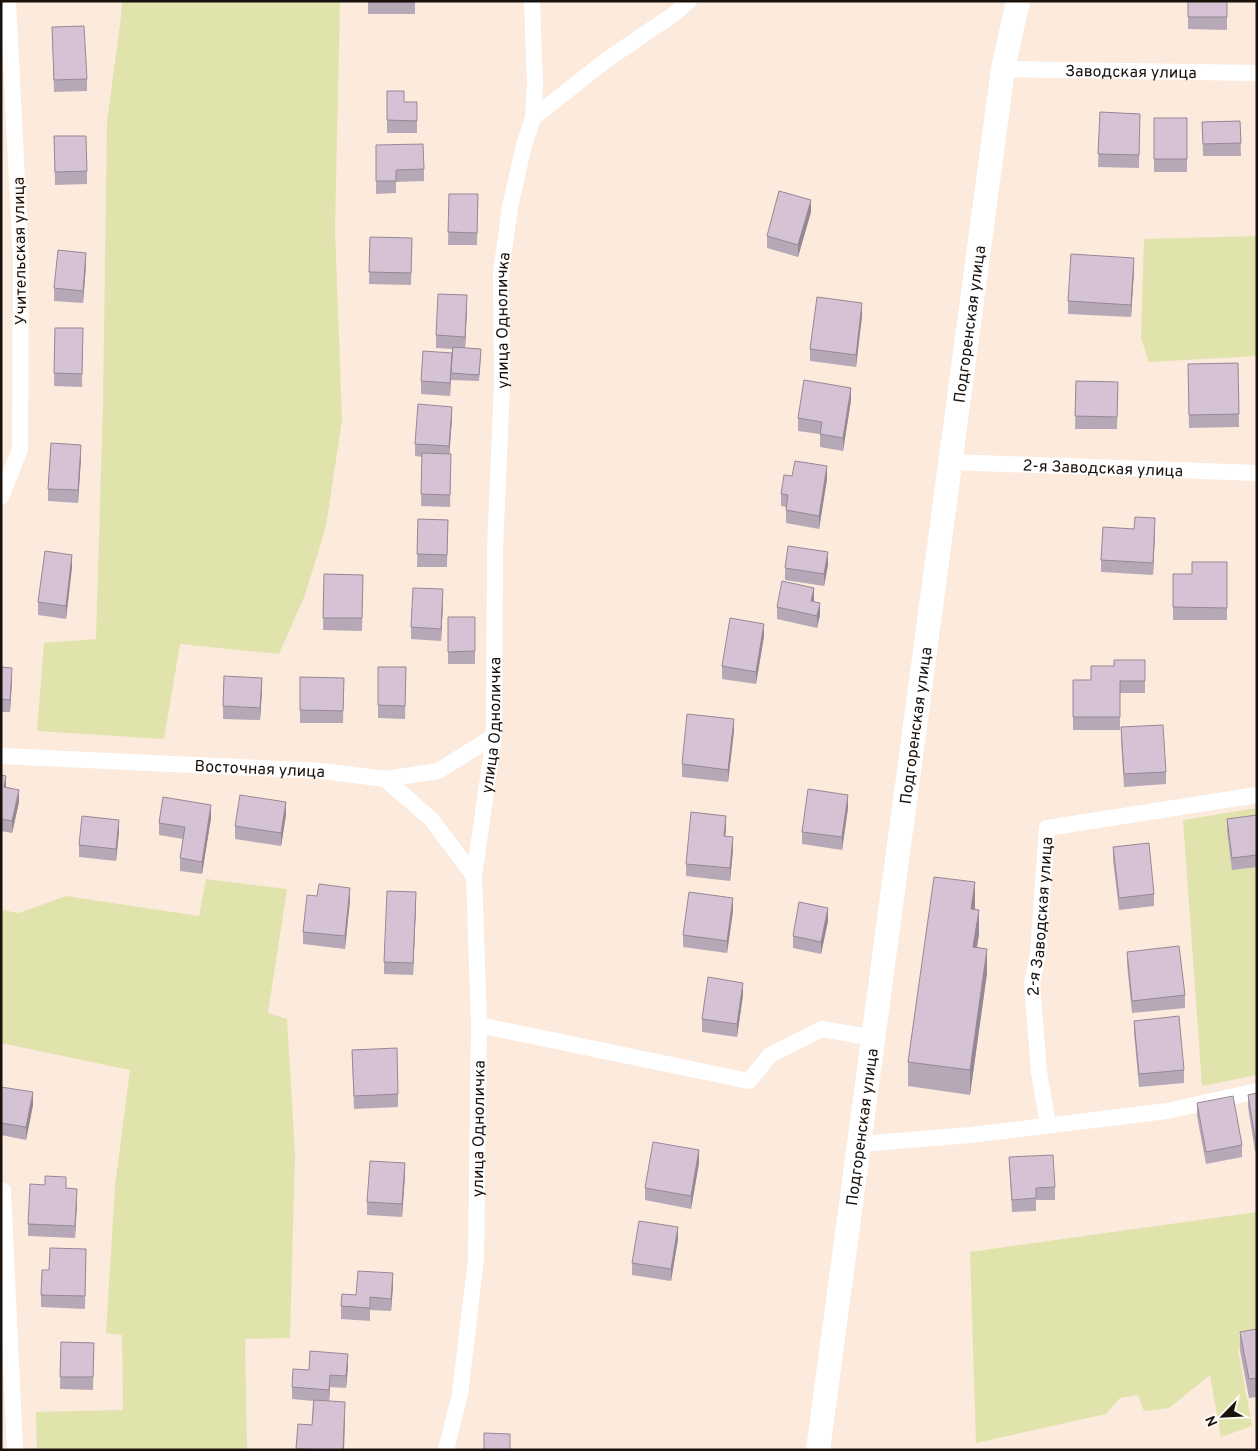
<svg xmlns="http://www.w3.org/2000/svg" width="1258" height="1451" viewBox="0 0 1258 1451" font-family="Overpass,sans-serif">
<style>
.green{fill:#e0e3ab}
.lines{fill:none;stroke-linecap:round;stroke-linejoin:round}
.street{stroke:#fff;stroke-width:16}
.secondary{stroke:#fff;stroke-width:24}
.wall{fill:#b7a8b7}
.shaded-wall{fill:#958895}
.building{fill:#d5c3d5;stroke:#958895}
.labels{text-anchor:middle;stroke-width:4;stroke-linejoin:round;paint-order:stroke}
.street-label{font-size:16px;fill:#19110c;stroke:#fefaf7}
</style>
<rect width="100%" height="100%" fill="#fceadd"/>
<path class="green" d="M122 1H340L335 229 342 420 326 526 305 595 279 654 180 644 164 739 37 731 44 643 96 639 103 404 107 122 121 17Z
M1257 236V356L1149 362 1141 338 1144 239Z
M1257 808V1075L1202 1086 1183 820Z
M206 879 287 889 268 1013 287 1019 295 1154 290 1338 245 1339 247 1450H37L36 1412 123 1410 122 1335 106 1333 115 1186 130 1070 1 1043V910L19 913 66 896 199 916Z
M1257 1212V1346L1238 1349 1252 1426 1221 1437 1210 1375 1169 1408 1144 1411 1138 1395 1120 1398 1106 1414 976 1443 970 1252Z"/>
<g class="lines">
<g class="street">
<path id="s1" d="M1003 69 1257 73"/>
<path d="M533 118 605 61 674 14 689 1"/>
<path id="s2" d="M951 462 1257 473"/>
<path d="M1 497 20 449 21 261 8 1"/>
<path id="s3" d="M1 756 323 771 385 779 431 819 474 876"/>
<path d="M385 779 438 771 494 736"/>
<path d="M479 1025 749 1081 770 1055 822 1029 874 1038"/>
<path id="s4" d="M1048 1125 1039 1072 1032 983 1038 954 1047 828 1257 795"/>
<path d="M860 1144 971 1135 1167 1111 1257 1091"/>
<path d="M1 1191H3L15 1450"/>
<path id="s5" d="M446 1450 460 1394 476 1259 479 1025 474 876 494 736 495 548 502 386 501 273 510 207 524 145 533 118 535 84 532 1"/>
</g>
<path class="secondary" id="s6" d="M818 1450 1003 69 1018 1"/>
</g>
<path class="wall" d="M368 1H415V14H368Z
M1188 1H1227V30L1188 29Z
M52 27 87 79V91L54 92Z
M387 91 404 102H417V133H387Z
M1100 112 1140 114 1139 168 1098 167Z
M1154 118H1187V172H1154Z
M1240 121 1241 156H1203L1202 122Z
M54 136 87 171V184L55 185Z
M376 145 424 169V181L396 182V193L376 194Z
M449 194H478L477 245H448Z
M811 212 798 257 767 248V236Z
M370 237 412 238 411 285 369 284Z
M86 265 83 303 54 301V288Z
M1134 270 1131 317 1068 314V301Z
M467 308 465 348 481 355 479 381 451 380V378L450 396 421 394V381L452 360V349L436 348V335Z
M862 316 856 367 810 361V349Z
M55 328H83L82 387 54 386Z
M1238 363 1239 427 1189 428 1188 364Z
M1076 381 1118 382 1117 429H1075Z
M851 400 843 451 820 447V434L798 431V418Z
M452 419 449 454 451 466 450 507 421 506 422 457 415 456V444Z
M81 458 78 503 48 501V489Z
M792 476 827 479 819 529 786 523V507L781 506V494Z
M418 519 448 520 447 567H417Z
M1155 531 1153 575 1101 572V560Z
M1227 562V620H1173V574H1192Z
M828 565 824 586 785 580V568Z
M72 567 66 619 38 615V602Z
M324 574 363 575 362 631 323 630Z
M814 601 820 615 817 628 777 619V607Z
M443 602 441 641 411 639V627Z
M448 617H475V664H448Z
M764 636 756 684 722 679V666Z
M1145 660V693H1120V730H1073V680H1091L1114 666Z
M1 667 12 680 10 712H1Z
M378 667H406L405 719 378 718Z
M300 677 344 678 343 723H300Z
M262 691 260 720 223 719V706Z
M1121 727 1166 772V784L1124 787 1121 740Z
M734 731 728 782 682 777V764Z
M1 775 6 787 19 802 12 833 1 831Z
M848 808 842 850 802 844V832Z
M286 815 281 846 235 839V826Z
M1257 815V867L1232 870 1227 831V819Z
M211 818 202 874 180 871V858L183 839 159 835V823Z
M726 829 725 836 733 850 730 881 686 876V864Z
M119 832 116 861 79 857V845Z
M1113 847 1154 894V906L1119 910 1113 860Z
M350 900 345 949 303 944V932Z
M416 905 413 975 384 974V962Z
M975 907 979 934 977 947 987 973 970 1095 908 1086V1062Z
M733 911 727 953 683 947V935Z
M828 921 821 954 793 948V936Z
M1127 952 1185 995V1008L1132 1013 1127 964Z
M743 995 737 1037 702 1032V1019Z
M1134 1021 1184 1070V1083L1139 1087 1134 1033Z
M352 1050 398 1094V1107L354 1109Z
M1 1087 33 1105 26 1140 1 1135Z
M1257 1093V1151H1255L1248 1107V1095Z
M1197 1103 1242 1145V1157L1206 1164 1197 1116Z
M1009 1157 1055 1187V1200H1036V1211L1012 1212Z
M699 1163 691 1209 645 1200V1188Z
M405 1175 402 1217 367 1215V1202Z
M66 1188 77 1201 75 1238 28 1236V1224Z
M678 1239 671 1281 632 1275V1263Z
M86 1249 85 1309 41 1307V1295L49 1270Z
M393 1286 391 1311 370 1310V1321L341 1319V1306L356 1295Z
M1257 1329V1397L1249 1398 1240 1351V1332Z
M61 1342 94 1343 93 1390 60 1389Z
M348 1367 346 1388 330 1387 329 1401 345 1415 344 1450H296L298 1424 312 1425 313 1401 292 1399V1387L309 1370Z"/>
<path class="shaded-wall" d="M811 200V212L798 257V245Z
M86 253V265L83 303V291Z
M1134 258V270L1131 317V305Z
M467 295V308L465 349V337Z
M862 303V316L856 367V355Z
M452 353 451 373 450 396V383Z
M851 388V400L843 451V438Z
M452 407V419L449 459V446Z
M81 445V458L78 503V490Z
M827 466V479L819 529V516Z
M1155 518V531L1153 575V563Z
M828 552V565L824 586V574Z
M72 555V567L66 619V606Z
M814 588V601H811Z
M443 589V602L441 641V629Z
M820 603V615L817 628V616Z
M764 624V636L756 684V672Z
M12 668V680L10 712V700Z
M262 678V691L260 720V708Z
M734 719V731L728 782V770Z
M6 776V788L4 787Z
M19 790V802L12 833V821Z
M848 795V808L842 850V837Z
M286 802V815L281 846V833Z
M211 805V818L202 874V862Z
M726 816V829L724 849V836Z
M119 820V832L116 861V849Z
M733 837V850L730 881V868Z
M975 882V907L971 933V909Z
M350 888V900L345 949V936Z
M416 892V905L413 975V963Z
M733 898V911L727 953V941Z
M828 908V921L821 954V942Z
M979 910V934L973 971V947Z
M987 949V973L970 1095V1070Z
M743 983V995L737 1037V1024Z
M33 1092V1105L26 1140V1127Z
M699 1150V1163L691 1209V1196Z
M405 1163V1175L402 1217V1204Z
M77 1189V1201L75 1238V1226Z
M678 1227V1239L671 1281V1269Z
M393 1273V1286L391 1311V1299Z
M348 1354V1367L346 1388V1376Z
M330 1375V1387L329 1402V1390Z
M345 1402 344 1450H343Z"/>
<path class="building" d="M368 1H415V2H368Z
M1188 1H1227V17H1188Z
M84 26 87 79 54 80 52 27Z
M387 91H404V102H417V121L387 120Z
M1100 112 1140 114 1139 155 1098 154Z
M1154 118H1187V159H1154Z
M1240 121 1241 143 1203 144 1202 122Z
M54 136H86L87 171 55 172Z
M423 144 424 169 396 170V181H376V145Z
M779 191 811 200 798 245 767 236Z
M449 194H478L477 233 448 232Z
M370 237 412 238 411 273 369 272Z
M58 250 86 253 83 291 54 288Z
M1071 254 1134 258 1131 305 1068 301Z
M438 294 467 295 465 337 436 335Z
M817 297 862 303 856 355 810 349Z
M55 328H83L82 374 54 373Z
M453 347 481 349 479 375 451 373Z
M423 351 452 353 450 383 421 381Z
M1238 363 1239 414 1189 415 1188 364Z
M804 380 851 388 843 438 820 434 822 422 798 418Z
M1076 381 1118 382 1117 417 1075 416Z
M418 404 452 407 449 446 415 444Z
M51 443 81 445 78 490 48 489Z
M422 453 451 454 450 495 421 494Z
M795 461 827 466 819 516 786 510 788 495 781 494 784 475 792 476Z
M1135 517 1155 518 1153 563 1101 560 1103 527 1134 529Z
M418 519 448 520 447 555 417 554Z
M788 546 828 552 824 574 785 568Z
M45 551 72 555 66 606 38 602Z
M1192 562H1227V608L1173 607V574H1192Z
M324 574 363 575 362 618H323Z
M782 581 814 588 811 601 820 603 817 616 777 607Z
M413 588 443 589 441 629 411 627Z
M448 617H475V651L448 652Z
M730 618 764 624 756 672 722 666Z
M1114 660H1145V681H1120V717H1073V680H1091V666H1114Z
M1 667 12 668 10 700 1 699Z
M378 667H406L405 706 378 705Z
M224 676 262 678 260 708 223 706Z
M300 677 344 678 343 711 300 710Z
M687 714 734 719 728 770 682 764Z
M1163 725 1166 772 1124 774 1121 727Z
M1 775 6 776 4 787 19 790 12 821 1 819Z
M808 789 848 795 842 837 802 832Z
M240 795 286 802 281 833 235 826Z
M163 797 211 805 202 862 180 858 185 827 159 823Z
M691 812 726 816 724 836 733 837 730 868 686 864Z
M1257 815V855L1232 858 1227 819Z
M82 816 119 820 116 849 79 845Z
M1149 843 1154 894 1119 898 1113 847Z
M934 877 975 882 971 909 979 910 973 947 987 949 970 1070 908 1062Z
M319 884 350 888 345 936 303 932 307 895 317 896Z
M387 891 416 892 413 963 384 962Z
M689 892 733 898 727 941 683 935Z
M799 902 828 908 821 942 793 936Z
M1179 946 1185 995 1132 1001 1127 952Z
M708 977 743 983 737 1024 702 1019Z
M1179 1016 1184 1070 1139 1074 1134 1021Z
M397 1048 398 1094 354 1096 352 1050Z
M1 1087 33 1092 26 1127 1 1123Z
M1257 1093V1138H1255L1248 1095Z
M1233 1096 1242 1145 1206 1152 1197 1103Z
M653 1142 699 1150 691 1196 645 1188Z
M1053 1155 1055 1187 1036 1188V1198L1012 1200 1009 1157Z
M370 1161 405 1163 402 1204 367 1202Z
M45 1176 66 1177V1188L77 1189 75 1226 28 1224 30 1184 45 1185Z
M639 1221 678 1227 671 1269 632 1263Z
M50 1248 86 1249 85 1296 41 1295 42 1270H49Z
M358 1271 393 1273 391 1299 370 1297V1308L341 1306 342 1294 356 1295Z
M1257 1329V1378L1249 1379 1240 1332Z
M61 1342 94 1343 93 1377H60Z
M310 1351 348 1354 346 1376 330 1375 329 1390 292 1387 293 1369 309 1370Z
M314 1400 345 1402 343 1450 296 1449 298 1424 312 1425Z
M484 1433 510 1434V1450H484Z"/>
<g class="labels">
<g class="street-label">
<text dy="6" stroke="none"><textPath href="#s1" startOffset="128">Заводская улица</textPath></text>
<text transform="translate(19 251) rotate(-91)" y="6">Учительская улица</text>
<text dy="6" stroke="none"><textPath href="#s5" startOffset="1134">улица Одноличка</textPath></text>
<text dy="6" stroke="none"><textPath href="#s6" startOffset="1136">Подгоренская улица</textPath></text>
<text dy="6" stroke="none"><textPath href="#s2" startOffset="152">2-я Заводская улица</textPath></text>
<text dy="6" stroke="none"><textPath href="#s5" startOffset="729">улица Одноличка</textPath></text>
<text dy="6" stroke="none"><textPath href="#s6" startOffset="731">Подгоренская улица</textPath></text>
<text dy="6" stroke="none"><textPath href="#s3" startOffset="259">Восточная улица</textPath></text>
<text dy="6" stroke="none"><textPath href="#s4" startOffset="210">2-я Заводская улица</textPath></text>
<text dy="6" stroke="none"><textPath href="#s6" startOffset="326">Подгоренская улица</textPath></text>
<text dy="6" stroke="none"><textPath href="#s5" startOffset="324">улица Одноличка</textPath></text>
</g>
</g>
<rect width="1258" height="1451" fill="none" stroke="#19110c" stroke-width="5"/>
<g transform="translate(1223 1416) rotate(246)" stroke="#fefaf7" stroke-width="4" paint-order="stroke">
<path d="M0-4L9 19L0 12L-9 19Z" fill="#19110c"/>
<text y="-8" font-size="14" font-weight="bold" text-anchor="middle" fill="#19110c">N</text>
</g>
</svg>
